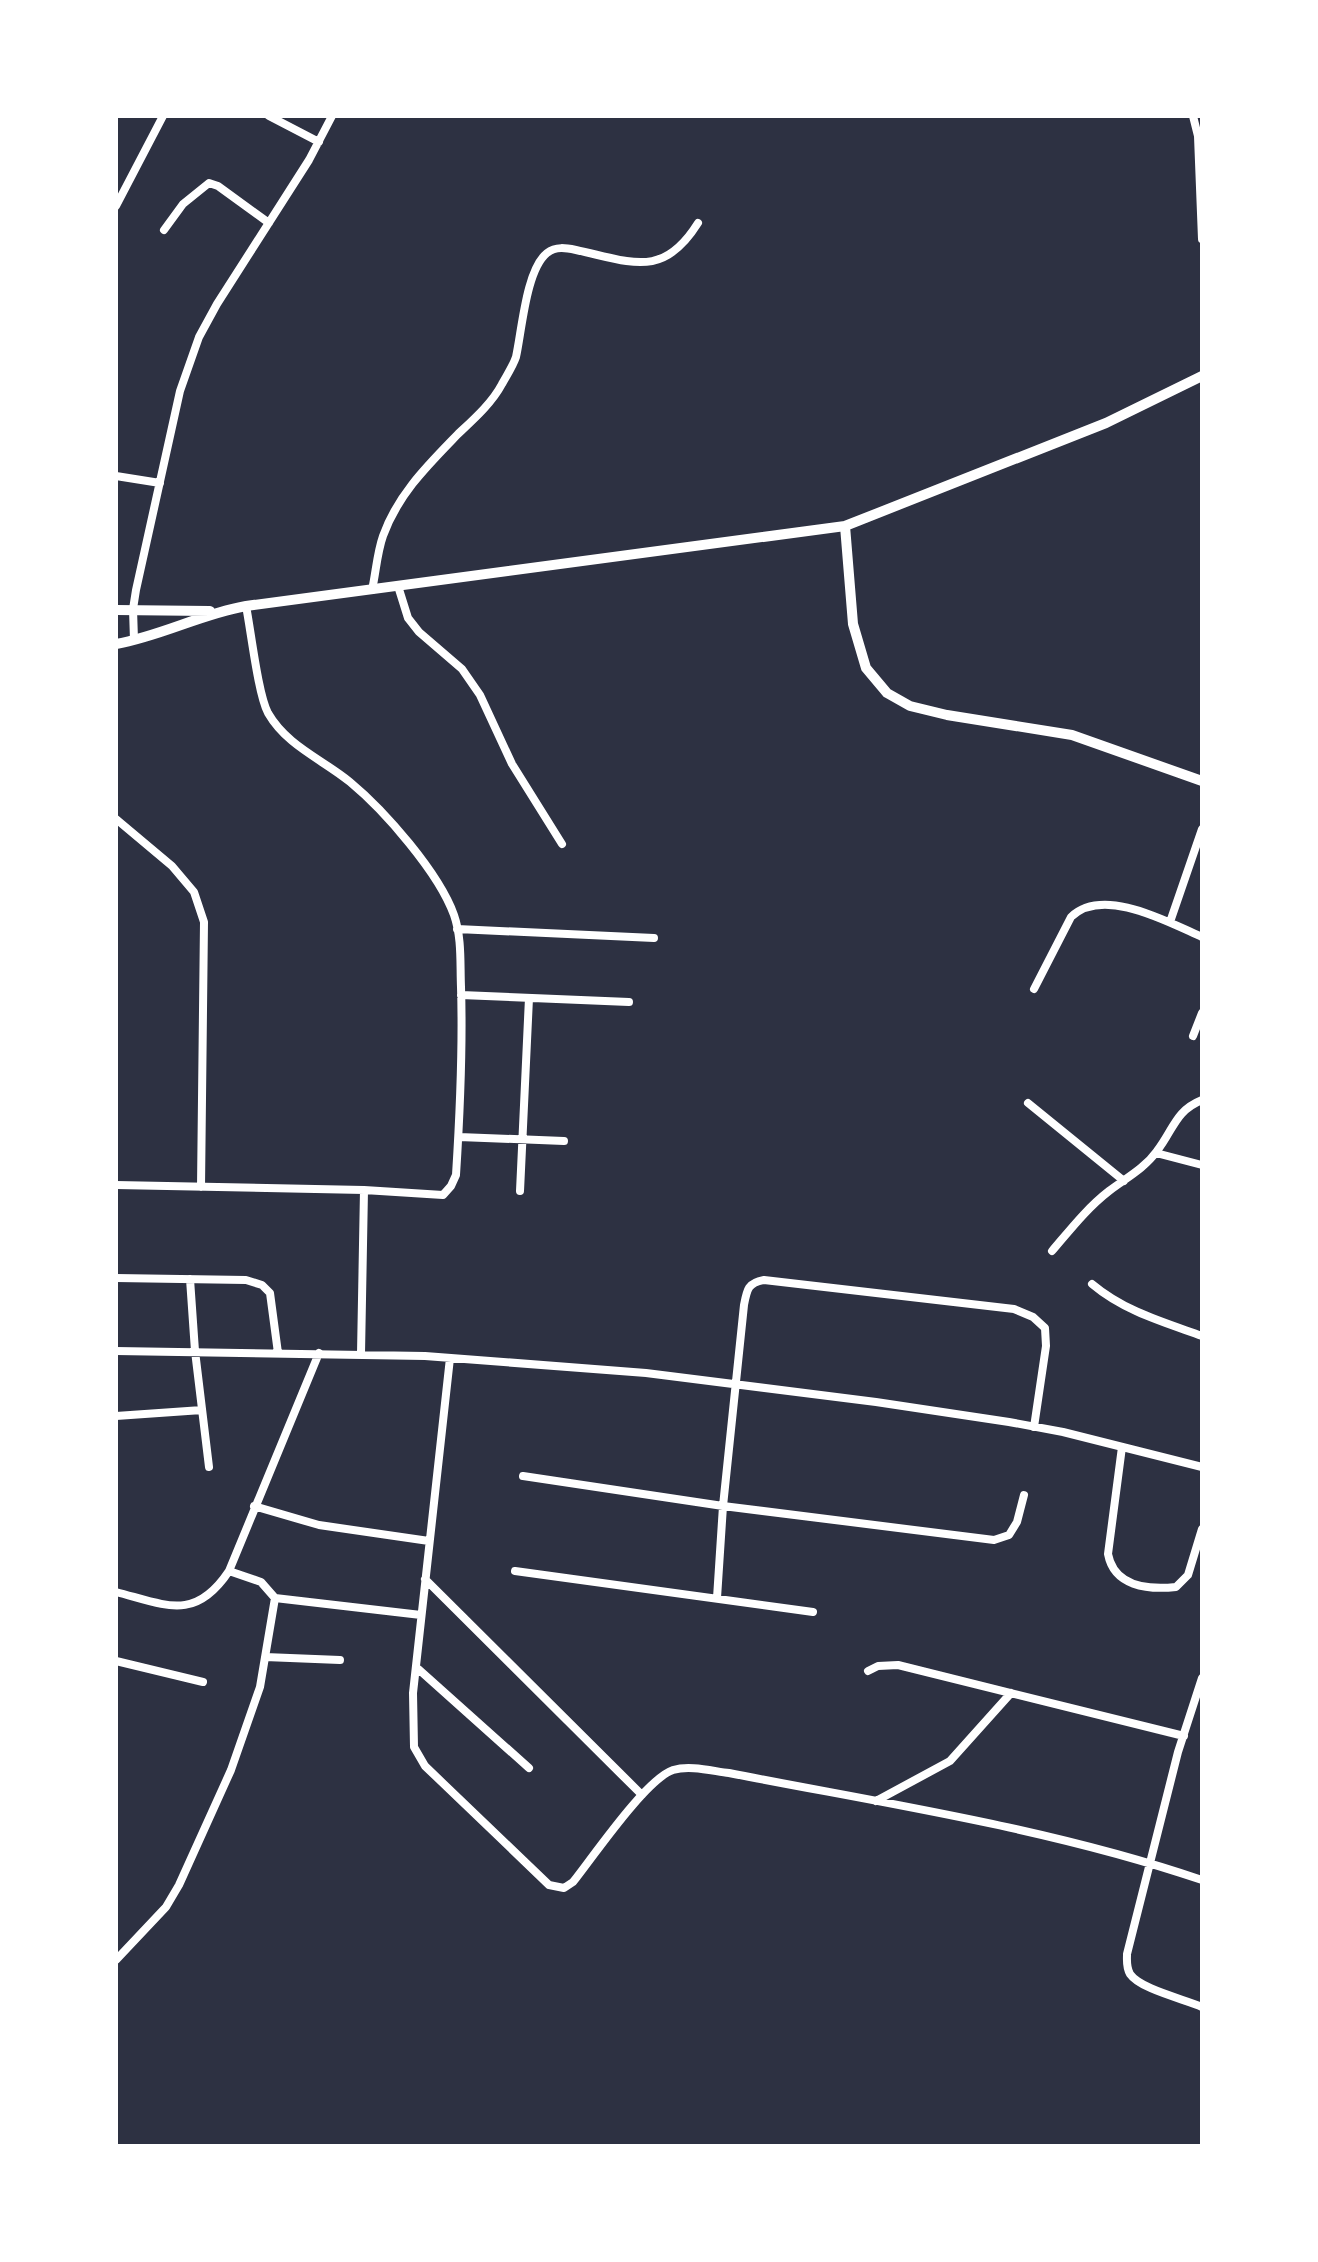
<svg xmlns="http://www.w3.org/2000/svg" width="1318" height="2262" viewBox="0 0 1318 2262" font-family="'PT Sans',sans-serif">
<style>
.lines{fill:none;stroke-linecap:round;stroke-linejoin:round}
.minor{stroke:#fff;stroke-width:8}
.tertiary{stroke:#fff;stroke-width:10}
</style>
<rect width="100%" height="100%" fill="#2d3142"/>
<g class="lines">
<path class="minor" d="M269 116 319 142
M1193 116 1198 136 1202 239
M116 206 163 116
M164 230 183 204 209 183 218 186 269 223
M116 476 160 483
M398 586 408 618 419 632 462 669 480 695 512 764 562 844
M372 590C376 572 377 553 383 536 398 494 428 465 458 434 474 419 492 403 502 384 507 375 513 366 516 357 522 330 526 270 547 253 556 246 566 248 576 250 632 262 663 279 698 223
M134 640 133 609 136 590 180 391 199 337 217 304 309 160 332 116
M116 819 172 866 194 892 204 922 201 1187
M1170 922 1202 829
M457 929 654 938
M1034 989 1071 917C1103 886 1168 922 1202 937
M461 995 629 1002
M1193 1036 1202 1013
M1028 1103 1124 1181
M459 1137 564 1141
M1156 1153 1202 1165
M116 1185 364 1190 443 1195 451 1186 456 1175C460 1112 463 1050 461 987 460 963 462 938 454 915 439 873 385 811 350 782 322 759 287 746 268 713 258 694 251 631 246 606
M520 1191 529 998
M1052 1251C1070 1230 1087 1208 1109 1191 1126 1178 1144 1169 1157 1151 1174 1129 1175 1111 1202 1100
M116 1278 246 1280 262 1285 270 1293 278 1353
M190 1279 195 1351 209 1467
M1092 1284C1124 1311 1163 1322 1202 1336
M116 1351 425 1356 646 1373 876 1402 1009 1422 1063 1432 1202 1467
M361 1354 364 1190
M450 1358 413 1693 414 1747 425 1766 549 1885 564 1888 573 1882C593 1857 646 1779 673 1770 690 1765 712 1771 729 1773 887 1804 1049 1828 1202 1880
M116 1416 202 1410
M1122 1447 1108 1554C1114 1586 1147 1590 1176 1587L1188 1575 1202 1529
M523 1476 723 1506 994 1540 1009 1535 1017 1522 1024 1495
M254 1506 319 1525 429 1541
M515 1571 813 1612
M425 1579 642 1795
M116 1592C166 1605 195 1622 229 1571L319 1353
M275 1598 421 1615
M717 1598 723 1506 744 1305C747 1289 748 1283 764 1280L1014 1309 1033 1317 1045 1328 1046 1346 1034 1427
M265 1657 340 1660
M116 1661 203 1682
M416 1667 529 1768
M868 1671 878 1666 898 1665 1184 1736
M1202 1678 1178 1752 1127 1954C1127 1961 1126 1967 1130 1974 1140 1989 1184 1999 1202 2007
M876 1801 950 1761 1011 1693
M116 1960 166 1907 179 1885 231 1770 260 1687 275 1598 261 1582 229 1571"/>
<path class="tertiary" d="M845 526 853 624 866 668 887 693 910 706 947 715 1072 735 1202 781
M116 610 210 611
M116 644C161 636 201 614 246 606L845 526 1106 423 1202 376"/>
</g>
<rect width="1318" height="2262" fill="none" stroke="#ffffff" stroke-width="236"/>
</svg>
